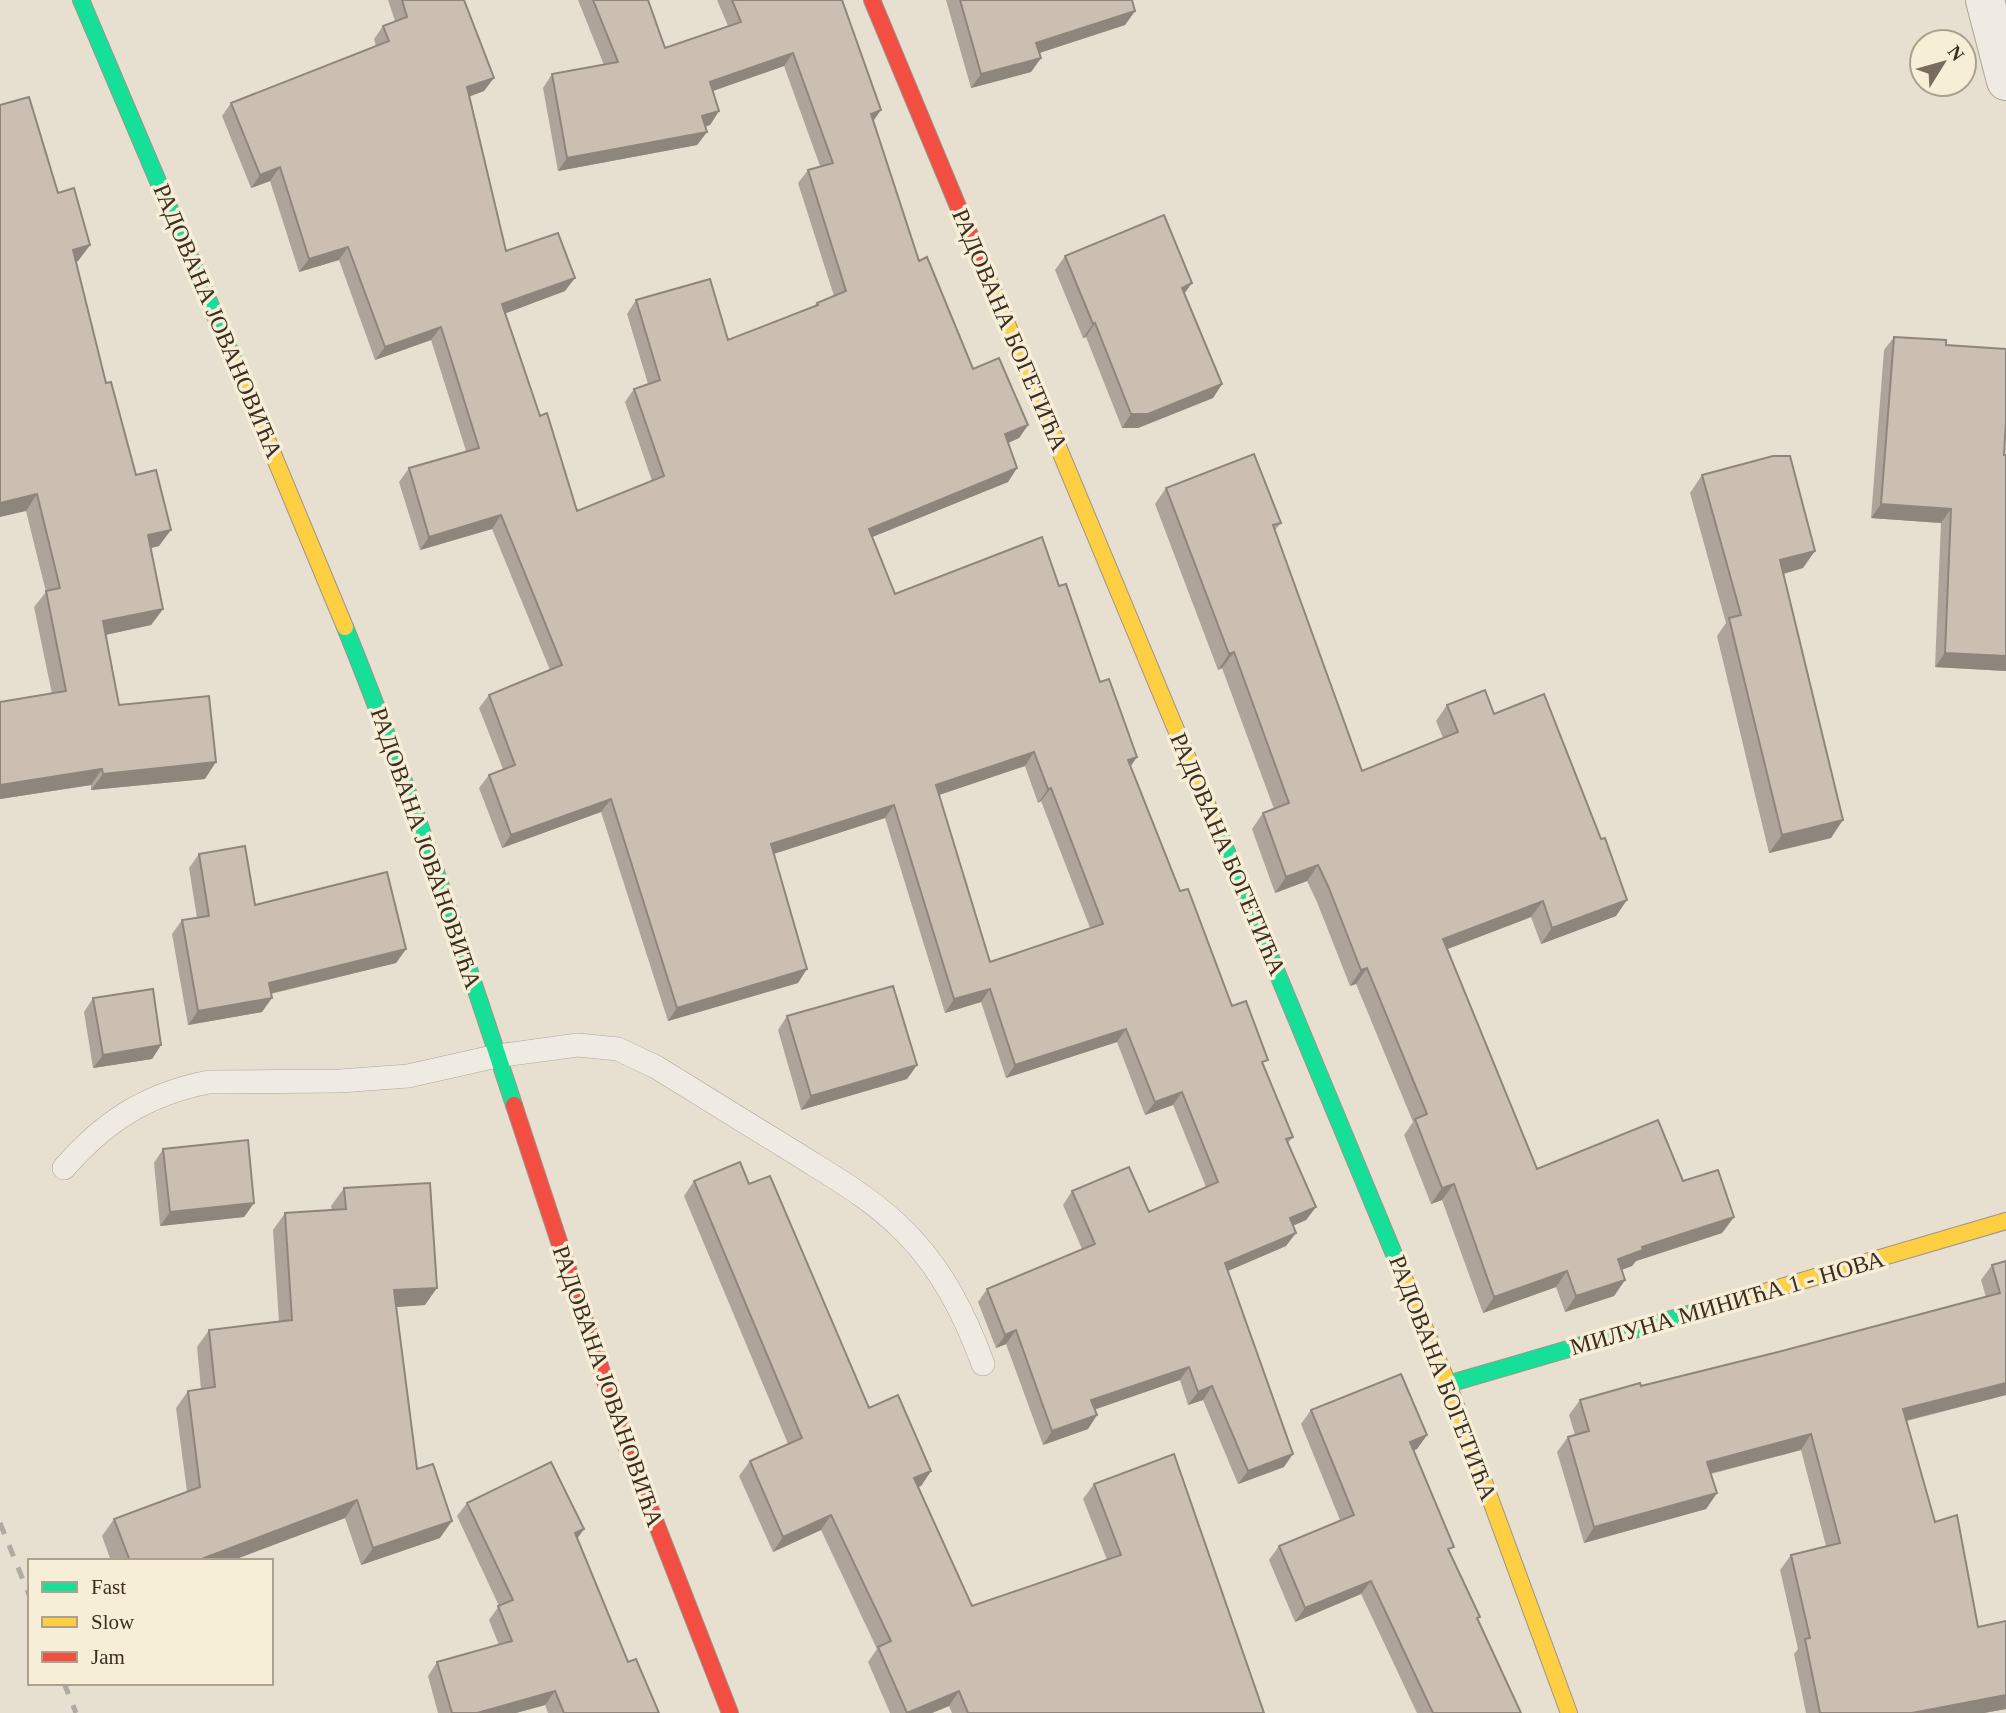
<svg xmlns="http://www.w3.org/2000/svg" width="2006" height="1713" viewBox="0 0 2006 1713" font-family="'Times New Roman',serif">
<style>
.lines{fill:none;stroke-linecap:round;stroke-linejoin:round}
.lane-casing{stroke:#ada599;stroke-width:24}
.street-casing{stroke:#ada599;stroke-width:40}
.fast-casing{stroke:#9c958a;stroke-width:18}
.slow-casing{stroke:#9c958a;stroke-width:18}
.jam-casing{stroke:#9c958a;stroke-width:18}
.lane{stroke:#efebe3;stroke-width:23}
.street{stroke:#efebe3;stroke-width:38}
.fast{stroke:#16e098;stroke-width:16}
.slow{stroke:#ffcf43;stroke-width:16}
.jam{stroke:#f24e42;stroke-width:16}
.rail{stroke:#afaaa2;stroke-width:5;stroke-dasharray:12 12;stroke-linecap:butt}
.wall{fill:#afa499;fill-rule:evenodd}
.shaded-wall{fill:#8e867d}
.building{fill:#cbbfb2;stroke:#8e867d;stroke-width:2;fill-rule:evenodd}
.labels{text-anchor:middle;stroke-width:7;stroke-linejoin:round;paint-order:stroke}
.street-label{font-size:24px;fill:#3d2e20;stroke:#f7eed8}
</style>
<rect width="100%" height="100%" fill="#e7e0d1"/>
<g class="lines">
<g class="lane-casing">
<path id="lane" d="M64 1168C105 1121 147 1094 209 1082L340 1081 408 1076 497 1056 578 1045 618 1049 656 1067C703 1096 750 1125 797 1154 835 1178 873 1199 905 1232 942 1269 965 1315 983 1364"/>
</g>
<g class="street-casing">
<path id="street" d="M1985 0 2006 81"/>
</g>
<g class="fast-casing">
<path id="fast" d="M81 0 236 365
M345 627C409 784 461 945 514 1105
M1212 816 1401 1271
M1448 1384 1713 1307"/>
</g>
<g class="slow-casing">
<path id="slow" d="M987 276 1212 816
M236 365 345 627
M1401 1271 1448 1384 1569 1713
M1713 1307 2006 1221"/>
</g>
<g class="jam-casing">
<path id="jam" d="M872 0 987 276
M514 1105 629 1454 730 1713"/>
</g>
<use href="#lane" class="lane"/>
<use href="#street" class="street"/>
<use href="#fast" class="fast"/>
<use href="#slow" class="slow"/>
<use href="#jam" class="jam"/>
<path class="rail" d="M0 1523 30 1597
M64 1683 76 1713"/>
</g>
<path class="wall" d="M388 0H464L484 91 470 96 506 251 565 291 505 313 540 416 577 511 652 481 625 402 634 389 648 384 627 314 636 300 728 340 814 306 817 303 834 296 798 183 808 170 820 166 784 66 713 91 719 111 710 125 705 126 707 132 697 145 558 171 543 88 552 74 604 65 578 0H648L665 48 728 26 717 0H842L873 121 919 261 973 369 1028 425 1019 438 1008 443 1017 468 1008 482 872 537 895 594 1059 586 1100 682 1137 757 1130 767 1180 891 1232 1006 1264 1066 1293 1137 1288 1143 1316 1207 1306 1220 1293 1226 1286 1246 1228 1271 1284 1467 1238 1484 1203 1400 1188 1405 1180 1380 1095 1409 1097 1415 1088 1429 1043 1445 1006 1344 996 1348 978 1302 987 1289 1082 1249 1063 1205 1072 1191 1149 1212 1206 1187 1173 1105 1145 1115 1117 1042 1006 1078 981 1002 945 1013 885 818 773 854 798 983 668 1021 601 812 502 848 479 788 489 775 503 769 479 708 489 695 550 670 492 529 420 550 399 482 409 468 466 451 431 340 375 360 339 260 299 272 270 181 251 188 222 116 231 103 376 46 374 39 383 26 395 21ZM1025 766 1038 803 1041 801 1090 928 990 962 939 795Z
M946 0H1132L1135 11 1125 25 1039 53 1041 58 1031 72 971 88Z
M58 193 90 245 78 261 76 262 106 383 159 546 150 548 163 609 151 625 105 635 119 705 205 779 91 790V785L0 799V702L52 694 34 607 46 592 26 511Z
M1065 256 1184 294 1222 384 1213 398 1138 428H1122L1086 337 1083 338 1055 270Z
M1894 337 1946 345 2004 455 2006 671 1935 667 1941 523 1871 518 1884 350Z
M1702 475 1803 568 1783 574 1831 838 1769 853 1717 636 1726 623 1690 493Z
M1166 488 1281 523 1275 530 1362 771 1443 738 1436 721 1447 705 1494 714 1616 916 1541 944 1531 917 1447 949 1537 1169 1683 1181 1734 1217 1722 1233 1636 1261 1632 1266 1622 1270 1625 1280 1614 1296 1565 1312 1556 1287 1483 1313 1442 1200 1431 1204 1404 1135 1413 1122 1356 984 1350 986 1317 902 1307 881 1275 893 1252 829 1263 813 1274 809 1222 668 1218 670 1155 504Z
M199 854 255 905 406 949 396 963 271 994 262 1012 188 1025 172 934 182 920 197 918 189 868Z
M93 998 161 1045 152 1059 93 1068 84 1012Z
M787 1016 917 1065 907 1079 801 1110 778 1030Z
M163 1149 254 1203 244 1217 160 1226 154 1163Z
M694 1181 749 1184 869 1408 931 1471 921 1486 918 1487 972 1606 1107 1560 1083 1499 1094 1484 1264 1713H952L949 1706 932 1713H890L868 1662 877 1649 821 1530 773 1552 739 1476 750 1461 788 1444 684 1196Z
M344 1188 425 1305 396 1307 417 1469 440 1538 361 1565 345 1518 231 1561H111L102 1536 114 1519 187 1492 176 1408 188 1391 201 1389 197 1347 209 1330 279 1322 273 1230 285 1213 332 1210 331 1206Z
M2006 1261V1395L1907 1421 1935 1522 1978 1627 2006 1621V1709L1984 1713H1806L1794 1654 1798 1649 1780 1570 1791 1555 1826 1546 1801 1450 1711 1474 1717 1493 1706 1509 1584 1543 1557 1452 1568 1437 1575 1435 1569 1415 1580 1400 1641 1386 1778 1352 1986 1297 1981 1280 1992 1265Z
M1311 1410 1427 1435 1417 1449 1414 1450 1450 1552 1478 1620 1521 1713H1417L1361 1594 1295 1622 1269 1560 1279 1546 1340 1520 1301 1424Z
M467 1503 584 1529 577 1538 628 1662 659 1713H548L545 1705 516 1713H438L428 1676 437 1662 499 1645 489 1620 499 1606 457 1516Z"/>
<path class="shaded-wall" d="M1135 11 1125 25 1027 57 1036 43Z
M793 53 784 66 701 95 710 82Z
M1041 58 1031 72 971 88 981 74Z
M494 78 484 91 458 101 467 87Z
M881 110 872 123 871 114Z
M719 111 710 125 693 130 702 116Z
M707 132 697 145 558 171 567 158Z
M280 167 270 181 251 188 260 175Z
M90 245 78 261 62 266 73 250Z
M348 247 339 260 299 272 309 259Z
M575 278 565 291 493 318 502 304Z
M1192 283 1182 297V288Z
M1095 323 1086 337 1083 338 1093 324Z
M441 327 431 340 375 360 385 347Z
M1222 384 1213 398 1138 428H1122L1131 414Z
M1028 425 1019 438 996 448 1005 434Z
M1017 468 1008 482 860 542 869 529Z
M37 494 26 511 0 517V503Z
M1881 504 1951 509 1941 523 1871 518Z
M501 515 492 529 420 550 429 537Z
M171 530 159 546 136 552 148 535Z
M1815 551 1803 568 1768 578 1780 560Z
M163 609 151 625 91 638 103 621Z
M1234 652 1222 668 1218 670 1229 654Z
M1945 653 2006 656V671L1935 667Z
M1034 752 1025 766 927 799 936 785Z
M1137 757 1128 770V760Z
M216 762 205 779 91 790 103 774Z
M102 769 91 785 0 799V785Z
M1051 788 1041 801 1038 803 1048 789Z
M611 799 601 812 502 848 511 835Z
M894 805 885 818 761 858 771 844Z
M1843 820 1831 838 1769 853 1782 835Z
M1318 865 1307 881 1275 893 1286 877Z
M1627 900 1616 916 1541 944 1552 928Z
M1543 901 1531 917 1432 955 1443 939Z
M406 949 396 963 260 996 269 983Z
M1367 968 1356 984 1350 986 1361 970Z
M807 969 798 983 668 1021 677 1008Z
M990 989 981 1002 945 1013 954 999Z
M272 998 262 1012 188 1025 198 1011Z
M1126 1029 1117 1042 1006 1078 1015 1065Z
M161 1045 152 1059 93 1068 103 1055Z
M917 1065 907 1079 801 1110 811 1096Z
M1182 1092 1173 1105 1145 1115 1155 1102Z
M1454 1184 1442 1200 1431 1204 1442 1188Z
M254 1203 244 1217 160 1226 170 1212Z
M1316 1207 1306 1220 1280 1231 1290 1218Z
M1734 1217 1722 1233 1636 1261 1632 1266 1607 1275 1618 1259 1642 1247Z
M1296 1233 1286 1246 1216 1276 1225 1263Z
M1567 1271 1556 1287 1483 1313 1494 1297Z
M1625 1280 1614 1296 1565 1312 1576 1296Z
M437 1288 425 1305 382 1308 394 1290Z
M1016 1330 1006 1344 996 1348 1005 1335Z
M1189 1367 1180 1380 1082 1414 1091 1400Z
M2006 1383V1395L1892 1424 1903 1409Z
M1212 1386 1203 1400 1188 1405 1198 1392Z
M1097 1415 1088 1429 1043 1445 1052 1431Z
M1811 1434 1801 1450 1696 1477 1707 1462Z
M1427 1435 1417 1449 1401 1456 1410 1442Z
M1293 1454 1284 1467 1238 1484 1248 1471Z
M931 1471 921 1486 903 1493 914 1478Z
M1717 1493 1706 1509 1584 1543 1594 1527Z
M357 1500 345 1518 231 1561H203L204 1558Z
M831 1515 821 1530 773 1552 783 1537Z
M452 1521 440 1538 361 1565 373 1548Z
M584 1529 574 1543 575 1533Z
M1371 1581 1361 1594 1295 1622 1305 1608Z
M555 1691 545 1705 516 1713H477Z
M959 1691 949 1706 932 1713H909Z
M2006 1695V1709L1984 1713H1912Z"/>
<path class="building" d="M402 0H464L494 78 467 87 506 251 558 233 575 278 502 304 540 416 547 413 577 511 664 476 634 389 660 380 636 300 710 279 728 340 818 305 817 303 846 291 808 170 833 163 793 53 710 82 719 111 702 116 707 132 567 158 552 74 618 62 593 0H648L665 48 741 22 732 0H842L881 110 871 114 919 261 927 257 973 369 999 358 1028 425 1005 434 1017 468 869 529 895 594 1042 537 1059 586 1066 584 1100 682 1109 679 1137 757 1128 760 1180 891 1188 889 1232 1006 1246 1001 1268 1060 1262 1062 1293 1137 1286 1139 1316 1207 1290 1218 1296 1233 1225 1263 1293 1454 1248 1471 1212 1386 1198 1392 1189 1367 1091 1400 1097 1415 1052 1431 1016 1330 1005 1335 987 1289 1095 1244 1072 1191 1129 1167 1149 1212 1218 1182 1182 1092 1155 1102 1126 1029 1015 1065 990 989 954 999 894 805 771 844 807 969 677 1008 611 799 511 835 489 775 515 765 489 695 562 665 501 515 429 537 409 468 479 448 441 327 385 347 348 247 309 259 280 167 260 175 231 103 389 41 383 26 407 17ZM1034 752 1048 789 1051 788 1103 924 990 962 936 785Z
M960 0H1132L1135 11 1036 43 1041 58 981 74Z
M29 97 58 193 74 188 90 245 73 250 106 383 111 382 136 475 156 470 171 530 148 535 163 609 103 621 119 705 209 696 216 762 103 774 102 769 0 785V702L66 691 46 591 60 588 37 494 0 503V105Z
M1164 215 1192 283 1182 288 1222 384 1148 414H1131L1095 323 1093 324 1065 256Z
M1894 337 1946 340V345L2006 349V421L2004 455H2006V656L1945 653 1951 509 1881 504Z
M1254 454 1281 523 1273 525 1362 771 1458 732 1447 705 1485 690 1494 714 1544 694 1601 839 1605 838 1627 900 1552 928 1543 901 1443 939 1537 1169 1658 1120 1683 1181 1718 1170 1734 1217 1642 1247 1643 1250 1618 1259 1625 1280 1576 1296 1567 1271 1494 1297 1454 1184 1442 1188 1415 1119 1427 1114 1367 968 1361 970 1328 886 1318 865 1286 877 1263 813 1289 803 1234 652 1229 654 1166 488Z
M1773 456H1790L1815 551 1780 560 1843 820 1782 835 1729 618 1741 615 1702 475Z
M245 846 255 905 387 872 406 949 269 983 272 998 198 1011 182 920 209 916 199 854Z
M893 986 917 1065 811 1096 787 1016Z
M153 989 161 1045 103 1055 93 998Z
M248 1140 254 1203 170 1212 163 1149Z
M740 1162 749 1184 770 1176 869 1408 898 1395 931 1471 914 1478 972 1606 1121 1555 1094 1484 1174 1454 1264 1713H968L959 1691 907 1713 878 1647 891 1641 831 1515 783 1537 750 1461 802 1438 694 1181Z
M430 1183 437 1288 394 1290 417 1469 433 1464 452 1521 373 1548 357 1500 204 1558 206 1561H130L114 1519 200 1487 188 1391 215 1387 209 1330 292 1320 285 1213 346 1209 344 1188Z
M2006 1261V1383L1903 1409 1935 1522 1957 1515 1978 1627 2006 1621V1695L1912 1713H1820L1805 1639 1810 1638 1791 1555 1840 1543 1811 1434 1707 1462 1717 1493 1594 1527 1568 1437 1589 1431 1580 1400 1640 1383 1641 1386 1778 1352 2000 1293 1992 1265Z
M1401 1374 1427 1435 1410 1442 1454 1547 1448 1549 1480 1617 1477 1618 1521 1713H1433L1371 1581 1305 1608 1279 1546 1354 1515 1311 1410Z
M551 1462 584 1529 575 1533 628 1662 636 1659 659 1713H564L555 1691 477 1713H452L437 1662 512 1641 498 1606 513 1600 467 1503Z"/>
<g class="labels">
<g class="street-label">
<text transform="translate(218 321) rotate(67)" y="8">РАДОВАНА ЈОВАНОВИЋА</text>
<text transform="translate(1010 330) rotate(67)" y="8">РАДОВАНА БОГЕТИЋА</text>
<text transform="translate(426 848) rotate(71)" y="8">РАДОВАНА ЈОВАНОВИЋА</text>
<text transform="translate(1228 854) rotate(67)" y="8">РАДОВАНА БОГЕТИЋА</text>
<text transform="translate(1727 1303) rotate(-16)" y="8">МИЛУНА МИНИЋА 1 - НОВА</text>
<text transform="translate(1443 1378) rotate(69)" y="8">РАДОВАНА БОГЕТИЋА</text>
<text transform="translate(608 1386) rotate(71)" y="8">РАДОВАНА ЈОВАНОВИЋА</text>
</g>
</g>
<rect x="28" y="1559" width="245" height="126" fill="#f7eed8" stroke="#ada18e" stroke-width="2"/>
<rect x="42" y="1582" width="35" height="10" fill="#16e098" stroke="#ada18e" stroke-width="2"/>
<text x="91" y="1594" font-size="21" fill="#3d2e20">Fast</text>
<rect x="42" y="1617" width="35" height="10" fill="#ffcf43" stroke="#ada18e" stroke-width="2"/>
<text x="91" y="1629" font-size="21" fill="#3d2e20">Slow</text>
<rect x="42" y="1652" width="35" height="10" fill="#f24e42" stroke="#ada18e" stroke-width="2"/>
<text x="91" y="1664" font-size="21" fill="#3d2e20">Jam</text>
<g transform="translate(1943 63) rotate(53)"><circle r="33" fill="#f7eed8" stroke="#ada18e" stroke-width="2"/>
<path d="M0-5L12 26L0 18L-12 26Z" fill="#786c5e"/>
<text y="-10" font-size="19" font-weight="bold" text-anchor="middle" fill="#3d2e20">N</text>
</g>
</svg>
